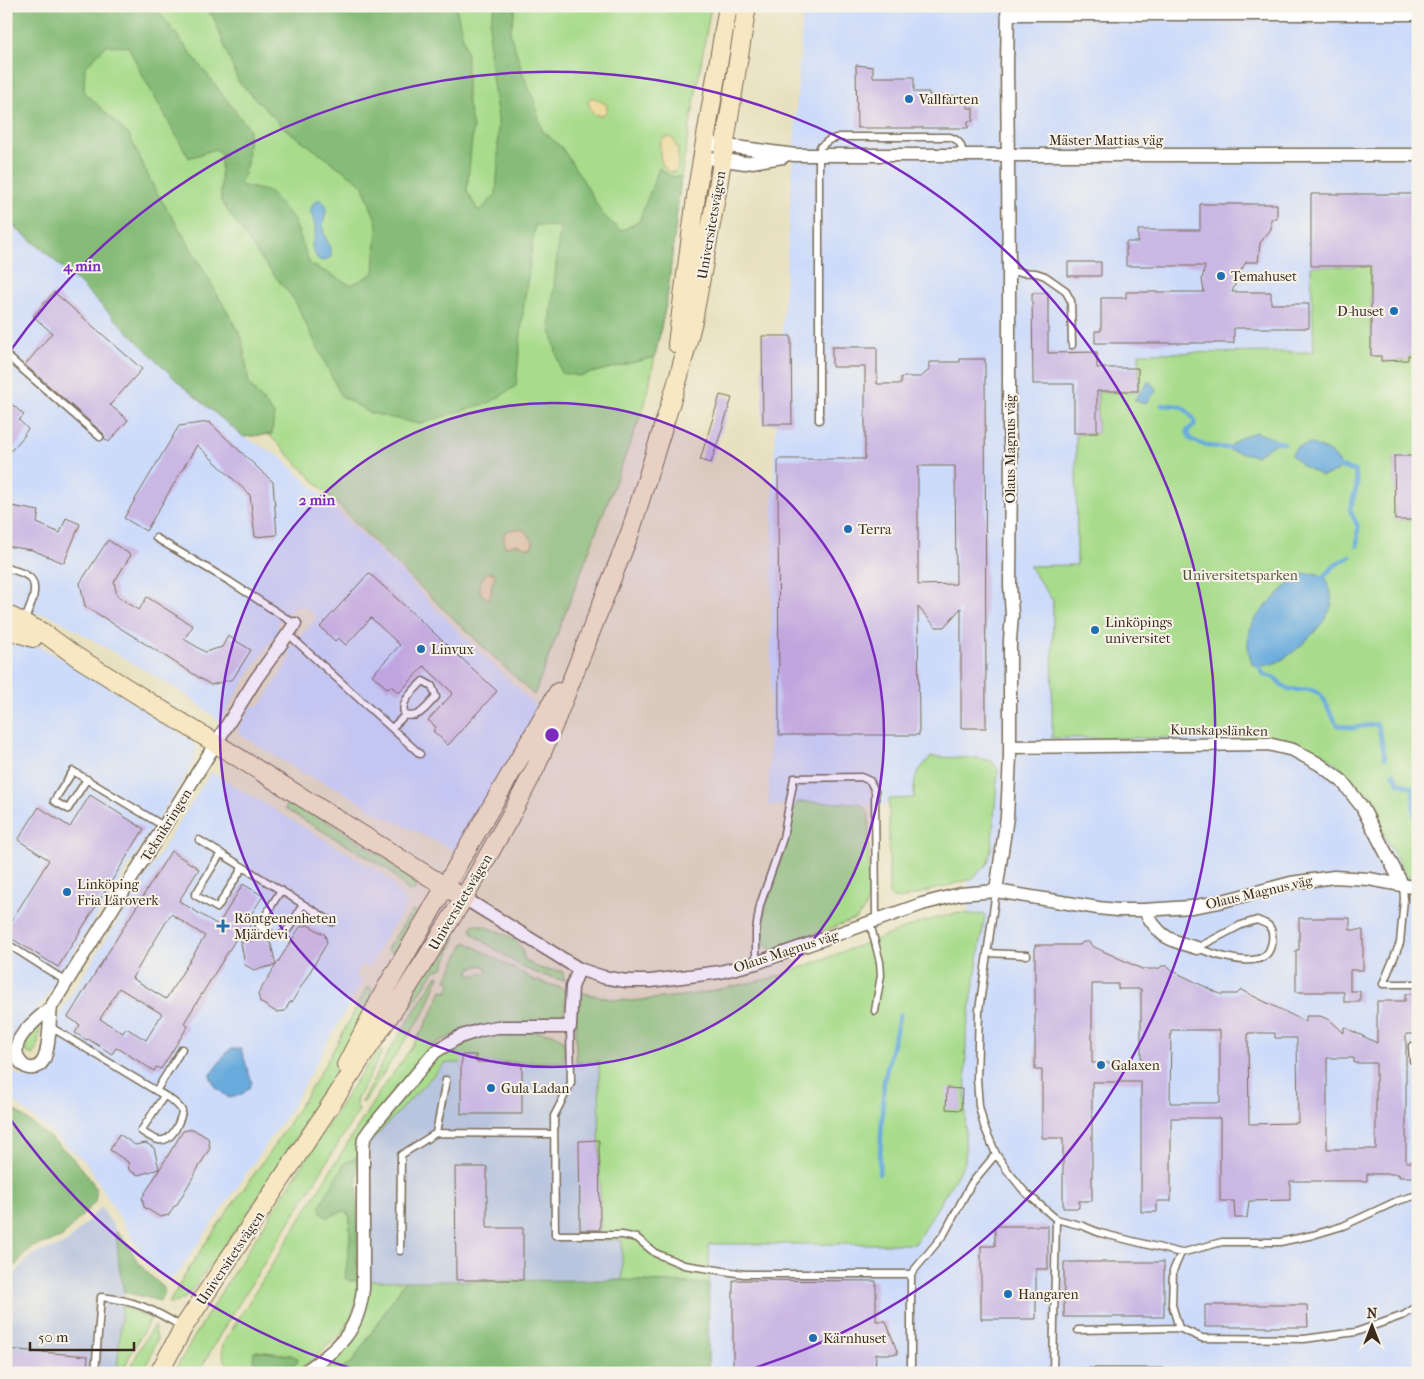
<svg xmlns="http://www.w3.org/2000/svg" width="1424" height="1379" viewBox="0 0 1424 1379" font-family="'IM FELL French Canon',serif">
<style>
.built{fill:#cddbfa}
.industrial{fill:#b9c5de}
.green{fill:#a8dc8c;stroke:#728355;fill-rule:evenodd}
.forest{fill:#86bc78;stroke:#60734b}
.sand{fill:#eeda9e;stroke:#94825e}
.water{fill:#69abdd;stroke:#526a7e}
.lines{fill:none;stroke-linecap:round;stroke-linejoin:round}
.stream{stroke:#69abdd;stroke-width:4.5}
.building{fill:#cab7e3;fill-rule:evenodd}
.lane-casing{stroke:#786a56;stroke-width:9}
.street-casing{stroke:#786a56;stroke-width:15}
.secondary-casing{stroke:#786a56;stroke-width:20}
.lane{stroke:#fff;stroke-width:6}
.street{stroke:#fff;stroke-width:12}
.secondary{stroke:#f8e7c3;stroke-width:18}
.ring{fill:none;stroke:#7b2cbf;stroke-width:2.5}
.poi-dot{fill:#1f6fb2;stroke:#f7f3e8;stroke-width:2}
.labels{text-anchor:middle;stroke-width:4;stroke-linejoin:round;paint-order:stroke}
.poi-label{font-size:14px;fill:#3b2a1e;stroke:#f7f3e8;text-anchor:start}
.street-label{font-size:14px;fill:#3b2a1e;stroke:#f7f3e8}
.park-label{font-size:14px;fill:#56563a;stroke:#f7f3e8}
.centre{fill:#7b2cbf;stroke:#f7f3e8;stroke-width:2.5}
.ring-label{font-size:15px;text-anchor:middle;font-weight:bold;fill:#7b2cbf;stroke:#f7f3e8;stroke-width:4;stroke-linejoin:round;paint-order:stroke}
</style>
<rect width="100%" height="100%" fill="#f7f3e8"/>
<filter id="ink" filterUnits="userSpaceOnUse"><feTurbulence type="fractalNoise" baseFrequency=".02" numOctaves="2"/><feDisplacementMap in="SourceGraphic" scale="10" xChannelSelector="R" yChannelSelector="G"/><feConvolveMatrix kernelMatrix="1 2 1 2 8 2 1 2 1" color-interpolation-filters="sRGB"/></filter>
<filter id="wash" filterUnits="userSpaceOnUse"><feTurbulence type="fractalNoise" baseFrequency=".0096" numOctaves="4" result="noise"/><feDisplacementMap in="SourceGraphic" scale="20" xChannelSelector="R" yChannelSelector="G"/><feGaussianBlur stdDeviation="1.12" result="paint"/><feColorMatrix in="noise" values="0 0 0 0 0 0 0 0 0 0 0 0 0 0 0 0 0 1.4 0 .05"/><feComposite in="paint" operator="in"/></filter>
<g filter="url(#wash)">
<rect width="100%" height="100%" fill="#e8e1bf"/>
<path class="built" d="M803 6H1418V1370L1411 1373H708L709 1244H915L966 1035 985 915 968 913 969 805H769L774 456Z
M6 220 43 250 80 284 181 385 244 437 281 457 394 565 456 629 539 709 456 851 380 814 339 789 303 773 240 734 238 729 252 706 261 705 291 657 288 651 317 617 305 607H294L277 624 278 631 247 677 220 721 182 692 52 616 6 607Z
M6 634 44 649 79 668 190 739 195 746 196 751 194 760 188 772 43 1002 11 1043 7 1051 6 1061Z
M211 772 382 874 390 881 403 898 406 906 386 936 369 967 362 964 355 977 362 981 290 1110 176 1276 171 1278H165L160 1275 143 1256 86 1162 9 1097 6 1094V1080L14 1072 23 1077 37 1078 44 1075 49 1069 53 1060 56 1024 62 1009Z"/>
<path class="industrial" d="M599 1062 600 1240H622V1280L370 1281 368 1144 445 1063Z
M101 1207 116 1230 119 1266 124 1292 117 1373H6V1285L29 1257 39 1252 61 1246 69 1241Z"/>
<path class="green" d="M6 6H711L681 177 667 299 645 404 534 695 393 561 225 390Z
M1311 266H1371V355L1381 356 1382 361 1408 360V355H1418V456L1394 457 1395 520H1418V879L1407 877 1354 781 1334 762 1319 751 1300 743 1281 738H1052L1053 601 1029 566 1077 565 1076 434H1097L1098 392H1139V353L1314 352Z
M931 757 978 758 992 761 998 770 992 843 988 863 972 879 900 899 893 898 889 894V799L914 798C914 774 915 774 931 757Z
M288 800 337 827 397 866 405 872 417 885 414 891 409 892 389 870 285 809Z
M798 802 860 803 866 809 869 814 868 899 864 910 856 919 772 950 764 945 762 935 764 913 790 832 794 808Z
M413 910 421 914 393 953 387 949Z
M956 913 985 915 966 1035 965 1162 915 1244H709V1284L622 1280V1240H600L599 1062H576V997L579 992 610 999 632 1001 692 995 773 978 922 922Z
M474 924C486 926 516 936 522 949 523 952 523 956 525 960 539 970 545 970 562 971L565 981 539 974 522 967 474 935 471 929Z
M452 932 455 935V938L443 968 434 971 408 1012 406 1011 414 988Z
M466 942 534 980 565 989V1008L562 1016 551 1022 466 1030 438 1042 423 1058 357 1157 345 1163 333 1214 344 1211 350 1216V1238L358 1281 357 1297 353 1313 343 1331 316 1357 294 1373H235C227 1364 220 1357 223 1344L380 1091C402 1062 429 1025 442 990L447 992 451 982 446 980 464 944ZM483 965 488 971C483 973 475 977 469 974L470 968ZM254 1351H257L291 1355 264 1367 258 1362Z
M437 975 439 976 426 1010 364 1102H361L389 1051Z
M367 987 373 990 369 1002 338 1067 308 1119 249 1211 190 1293C184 1300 178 1303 169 1303 203 1240 249 1185 287 1126 316 1081 343 1035 367 987Z
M39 1025 40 1027 37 1050 33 1055 26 1052C23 1043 31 1029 39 1025Z
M506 1031C519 1032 553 1029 562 1039 567 1045 564 1055 563 1062L445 1063 368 1144 371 1136C394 1108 429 1057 461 1042 475 1035 491 1034 506 1031Z
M380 1050 382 1051 381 1055 357 1098 356 1104 359 1110 222 1331 199 1372 173 1373 215 1302 345 1098 362 1072Z
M370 1281H405L353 1361 337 1373H331L325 1363 368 1292Z
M122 1306 151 1318 129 1357 122 1373H117Z
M154 1325 157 1339 144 1373H129L138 1352Z"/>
<path class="forest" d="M6 6H157L156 8 249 129 247 164 240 185 270 192 294 220 310 264 351 285 374 273 377 223 363 187 358 181 284 128 238 81 213 16 200 6H456L467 56V99L473 128 467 191 479 212 496 194 498 164V119L489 54 490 21 495 6H515L516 7 510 32 524 77 534 100 542 130 562 148 586 185 602 214 621 231 639 221 659 168 670 176 681 177 667 299 655 357 579 376 561 373 550 326 560 227 535 225 523 312 516 386 491 402 419 424 370 413 341 396 295 301 259 256 221 201V154L215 149 189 158 140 71 129 47 106 45 85 68 84 92 129 135 154 188 187 241 242 338 249 384 274 414 272 434 244 437 181 385 80 284 43 250 6 220Z
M6 1103C35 1127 77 1154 95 1187 97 1192 96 1196 95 1202L61 1238 33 1247 24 1255 6 1277Z
M357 1157 358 1281H349L345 1278 350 1238V1216L344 1211 327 1217 321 1212 320 1205 345 1163Z
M116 1230C125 1240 131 1251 139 1263 146 1273 155 1279 164 1288V1295L160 1301 124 1292 119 1266Z
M622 1280 709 1284 708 1373H337L353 1361 405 1281Z
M254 1351 291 1355 298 1358 297 1363 284 1370H275L253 1361Z"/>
<path class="sand" d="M591 98H595L607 105V110C603 117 599 116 592 113L588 101Z
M670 137 674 140 678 150V168L674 172H668C659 163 660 154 660 143L664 138Z
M518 529C526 530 529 535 533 542L532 547 527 548 517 544 505 547 504 540V533L509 530Z
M487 573H494L495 576C490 585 493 591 489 599 476 594 478 582 487 573Z"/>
<path class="water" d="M316 200H321L327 206C326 213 323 221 323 228 324 239 332 246 331 257L324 261 319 260C305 243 317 243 315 226 314 221 312 215 310 210Z
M1149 381 1157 390 1147 402 1141 403 1134 400Z
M1256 432 1279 441 1256 456 1229 450 1228 448 1240 438Z
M1312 444C1325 449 1336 453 1341 467L1337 472 1322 476 1303 466 1291 455 1297 447Z
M1315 573 1325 577C1330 586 1333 596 1331 606 1327 624 1292 657 1275 663 1268 666 1260 666 1253 665 1246 651 1246 634 1254 620 1261 610 1292 579 1303 574 1306 573 1311 574 1315 573Z
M231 1049H241L252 1083C246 1093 241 1096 229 1098L216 1088 210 1076 226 1053Z"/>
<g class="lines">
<path class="stream" d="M1162 405C1181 405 1184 405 1195 421L1194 425 1187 431 1190 439C1203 446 1218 448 1232 448
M1274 441 1284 443
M1337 466 1355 471 1357 485 1350 510 1358 527 1357 546
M1320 581 1334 566 1350 556
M1260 660 1259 666 1264 675C1282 678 1275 682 1287 688 1294 692 1303 688 1310 690 1324 692 1324 702 1330 712 1332 717 1335 721 1338 725L1353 728 1376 724 1379 729 1385 758
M1393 773 1399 783 1412 787C1416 799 1409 811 1418 822
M879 1174 884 1081 900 1014"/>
</g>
<g id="blocks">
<path class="building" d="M856 65 873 67V77H914V92H929V95L938 96H963V102H968V108H973V121H968V128H857Z
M1311 194H1418V355H1408V360L1381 361V356H1371V266H1311Z
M1200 204H1277V219H1271V229L1260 243 1258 262H1246L1240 272 1232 292H1271V304H1309V328H1234V343H1095V331H1101V298H1126V292H1204L1202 279 1205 266H1126V242H1138V230H1200Z
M1068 262H1101V276H1068Z
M54 292 142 369 110 405 128 420 109 442 105 439 103 433 25 365 52 333 33 316Z
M1032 293H1048V353L1097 352V368H1138V391H1097V433H1074V384H1033Z
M762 336H791L792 424H763Z
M832 347H877V384H901V377H921L929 370V362H960V359H985L986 728H961V608L944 627H936L918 607 919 735H779L778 459H865V367H832ZM918 466H955L956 584 918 585Z
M720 395 732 398 711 463 700 460Z
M6 399 24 415 19 420 28 429 24 434 25 435 6 456Z
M209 422 273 482 277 535 255 537 250 495 197 445 146 531 124 518 179 426Z
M1394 456H1418V520H1395Z
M6 505 39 511 37 523 60 533 66 518 80 524 64 563 32 550 6 546Z
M108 540 131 555 114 582 117 596 139 610 147 597 193 626 184 639 205 652 222 647 228 636 251 650 233 679 211 685 85 606 80 583Z
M369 573 497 691 448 745 433 731 436 727 428 720 453 693 424 666 399 693 391 686 388 689 372 675 400 645 371 618 346 645 338 638 335 641 320 627Z
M90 795 144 829 58 967 6 935 10 923 49 860 18 840 39 807 70 827Z
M171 851 199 869 179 901 218 925 243 884 263 896 248 919 252 922 240 942 239 934 184 1023 188 1026 161 1069 156 1067 154 1071 121 1050 116 1048 112 1054 88 1039 87 1040 75 1033 80 1025 68 1017ZM171 914 205 936 166 999 132 978ZM119 988 162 1014 146 1040 126 1028 123 1033 100 1019Z
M1299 918H1350V930H1363V970H1350V991H1360V1002H1344V992H1296V950H1299Z
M308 925 325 935 327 943 292 1002H290L285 1011 276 1012 260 1002 258 994 276 965 254 970 245 965 241 943 262 938 271 944 276 965 300 927Z
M1083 942H1089L1092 946 1142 969H1158L1162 966H1168L1173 971 1220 994H1237L1241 990 1306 1022V1016H1320L1330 1020 1344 1033V1027L1377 1043V1001H1405V994H1418V1034H1406V1162H1418V1177H1399V1174H1367V1181H1290V1200L1249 1201 1247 1218H1235L1234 1201H1220V1118H1171V1201H1157V1212H1141V1082H1092V1201H1079V1208H1063V1138H1042V1070H1035V945H1080ZM1092 984H1118V989H1141V1063H1092ZM1171 1030H1220V1103H1170ZM1248 1033H1275V1038H1297L1298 1123 1249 1124ZM1327 1058H1354V1063H1376V1149H1327Z
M462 1055H476V1062L522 1063V1114H461V1062H462Z
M947 1088 962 1089 961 1110 946 1109Z
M193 1129 208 1138 210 1148 176 1206H174L169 1215 160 1217 144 1207 142 1198 183 1131Z
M119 1134 135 1145 146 1143 154 1148 159 1169 138 1175 129 1170 128 1162 110 1150Z
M599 1140 600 1230H580L579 1141Z
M455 1167H487V1228H523V1280H456Z
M995 1226H1048V1269H1036V1319H981V1246H995Z
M1064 1262H1164V1317H1064Z
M733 1280 876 1281V1321H886L898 1354H876L875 1372 733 1371Z
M1205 1305H1307L1308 1327H1205Z
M6 1349 88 1356 87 1370 81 1369 80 1373H6Z"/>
</g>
</g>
<g filter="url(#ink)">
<use href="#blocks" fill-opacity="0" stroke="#786a56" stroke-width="1"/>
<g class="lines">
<g class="lane-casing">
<path id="lane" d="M1009 272 1036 273 1045 276 1065 290 1071 301 1072 345
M6 355 100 437
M819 420V155L820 147 824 144 829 140 839 137H950C960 140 962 146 963 155
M156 538 229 581 295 624
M6 568C14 570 23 572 29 577 41 586 29 610 24 621
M288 634 420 754
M423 681 432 686 436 697C426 707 420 719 405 715 398 702 415 690 423 681Z
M392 728 405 715
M87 779 68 809 54 801 73 771C103 790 134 808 165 827
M199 840 332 922
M221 853 195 895 217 908 243 867
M1403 886 1404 899 1400 943 1383 984H1418
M281 890 259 926C264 929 269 933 274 935 288 939 297 913 303 904
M996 891 979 1010 977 1079 979 1106 984 1126 996 1154 1007 1170 1024 1191 1056 1219 1083 1226 1100 1233 1181 1253 1222 1242H1280L1313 1235 1343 1226 1397 1201 1418 1195
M1257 920C1261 922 1265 923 1268 925 1276 933 1272 952 1263 957 1246 966 1213 954 1197 948L1241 925Z
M870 923 880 962 881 975 875 1011
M6 943 67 982
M987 953 1027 955
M756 963V930L760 905 783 838 794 778 861 777 870 781 875 791 876 920
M49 1026C82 1046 115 1066 148 1086 159 1093 176 1100 182 1111 181 1119 178 1124 175 1130 164 1147 155 1140 141 1131L164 1096
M570 1027 571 1083 554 1116 555 1235H622L637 1238 655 1253 684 1265 744 1274H911
M1412 1046 1413 1060H1418
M156 1091 182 1049
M436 1133 446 1080
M400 1251 401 1155 436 1133 554 1134
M1181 1253 1173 1271 1172 1305 1179 1328 1202 1338 1304 1339 1356 1332 1404 1315 1418 1306
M1078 1330 1179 1328
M1053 1372H1162
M95 1373 101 1297C133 1300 155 1310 182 1327
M911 1373V1274L944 1234 971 1184 996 1154
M1053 1373 1056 1219"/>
</g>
<g class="street-casing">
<path id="street" d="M1007 14H1418
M705 143 795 155H1418
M703 157 745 163 783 157
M1010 747 1268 744 1293 750 1319 764 1342 781 1362 807 1403 886
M996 891 1007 817 1010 757V640L1012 615 1010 585 1011 455 1009 428V272L1007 66 1008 6
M464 898 579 969 603 977 626 981H651L720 972 756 963 922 904 960 894 996 891 1098 908 1117 910H1144L1191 907 1219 902 1291 883 1334 877 1369 879 1418 888
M1144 910C1160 937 1167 940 1197 948
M51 1007C49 1021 50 1049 43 1061 31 1079 9 1060 19 1040 26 1027 40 1017 51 1007L256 679 295 624
M303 1373C338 1348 358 1334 363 1289V1148L364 1138 371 1128 435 1052 459 1037 481 1030 497 1027H570L572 987 579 969"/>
</g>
<g class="secondary-casing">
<path id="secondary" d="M677 344 697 189 728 6
M6 614 44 633 77 657 454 892
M6 629 33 638
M346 1065 385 990 558 692
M159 1373 183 1328 398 1003 464 898 511 815 536 767 554 724 630 533 679 376 693 321 717 192 747 6"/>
</g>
<use href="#lane" class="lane"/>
<use href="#street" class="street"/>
<use href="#secondary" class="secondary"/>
</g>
</g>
<circle cx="552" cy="735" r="332" fill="#7b2cbf" fill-opacity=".12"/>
<g class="ring">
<circle cx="552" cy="735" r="332"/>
<path d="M363 1372A664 664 0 0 1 8 1116M8 354A664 664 0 1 1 741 1372"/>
</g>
<g class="poi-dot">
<circle cx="909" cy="99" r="5"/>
<circle cx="1221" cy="276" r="5"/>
<circle cx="1394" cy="311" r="5"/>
<circle cx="848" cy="529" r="5"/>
<circle cx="1095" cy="630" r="5"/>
<circle cx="421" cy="649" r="5"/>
<circle cx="67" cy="892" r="5"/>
<path d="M220.5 918.5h5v5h5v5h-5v5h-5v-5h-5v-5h5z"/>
<circle cx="1101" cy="1065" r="5"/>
<circle cx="491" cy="1088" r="5"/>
<circle cx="1008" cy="1294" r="5"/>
<circle cx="813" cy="1338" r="5"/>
</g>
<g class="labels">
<g class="poi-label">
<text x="919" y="104">Vallfarten</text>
<text x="1231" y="281">Temahuset</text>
<text x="1384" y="316" text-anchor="end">D-huset</text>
<text x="858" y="534">Terra</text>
<text x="1105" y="627">Linköpings<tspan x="1105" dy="16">universitet</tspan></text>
<text x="431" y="654">Linvux</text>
<text x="77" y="889">Linköping<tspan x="77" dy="16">Fria Läroverk</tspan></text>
<text x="234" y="923">Röntgenenheten<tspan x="234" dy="16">Mjärdevi</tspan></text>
<text x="1111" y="1070">Galaxen</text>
<text x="501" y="1093">Gula Ladan</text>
<text x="1018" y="1299">Hangaren</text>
<text x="823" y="1343">Kärnhuset</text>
</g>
<g class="street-label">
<text x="1106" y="145">Mäster Mattias väg</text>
<text transform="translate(711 225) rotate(-80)" y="5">Universitetsvägen</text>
<text transform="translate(1010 449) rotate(-90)" y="5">Olaus Magnus väg</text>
<text transform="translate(1219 730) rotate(1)" y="5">Kunskapslänken</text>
<text transform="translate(166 825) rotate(-58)" y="5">Teknikringen</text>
<text transform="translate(1259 892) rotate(-13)" y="5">Olaus Magnus väg</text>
<text transform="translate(460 902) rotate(-59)" y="5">Universitetsvägen</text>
<text transform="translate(786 951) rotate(-18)" y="5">Olaus Magnus väg</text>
<text transform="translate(230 1258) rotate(-56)" y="5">Universitetsvägen</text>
</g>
<g class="park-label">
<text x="1240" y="580">Universitetsparken</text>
</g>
</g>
<circle cx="552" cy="735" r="8" class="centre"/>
<g class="ring-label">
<text x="82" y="271">4 min</text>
<text x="317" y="505">2 min</text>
</g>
<rect width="1424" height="1379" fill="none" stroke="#f7f3e8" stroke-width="25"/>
<g transform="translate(1372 1326)" stroke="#f7f3e8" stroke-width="4" paint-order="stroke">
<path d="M0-4L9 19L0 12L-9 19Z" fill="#3b2a1e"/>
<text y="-8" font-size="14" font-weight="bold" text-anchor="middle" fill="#3b2a1e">N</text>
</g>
<path d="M30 1342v8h104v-8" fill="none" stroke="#3b2a1e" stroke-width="2.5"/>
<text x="38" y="1342" font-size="15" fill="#3b2a1e" stroke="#f7f3e8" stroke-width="4" paint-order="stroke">50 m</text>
</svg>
